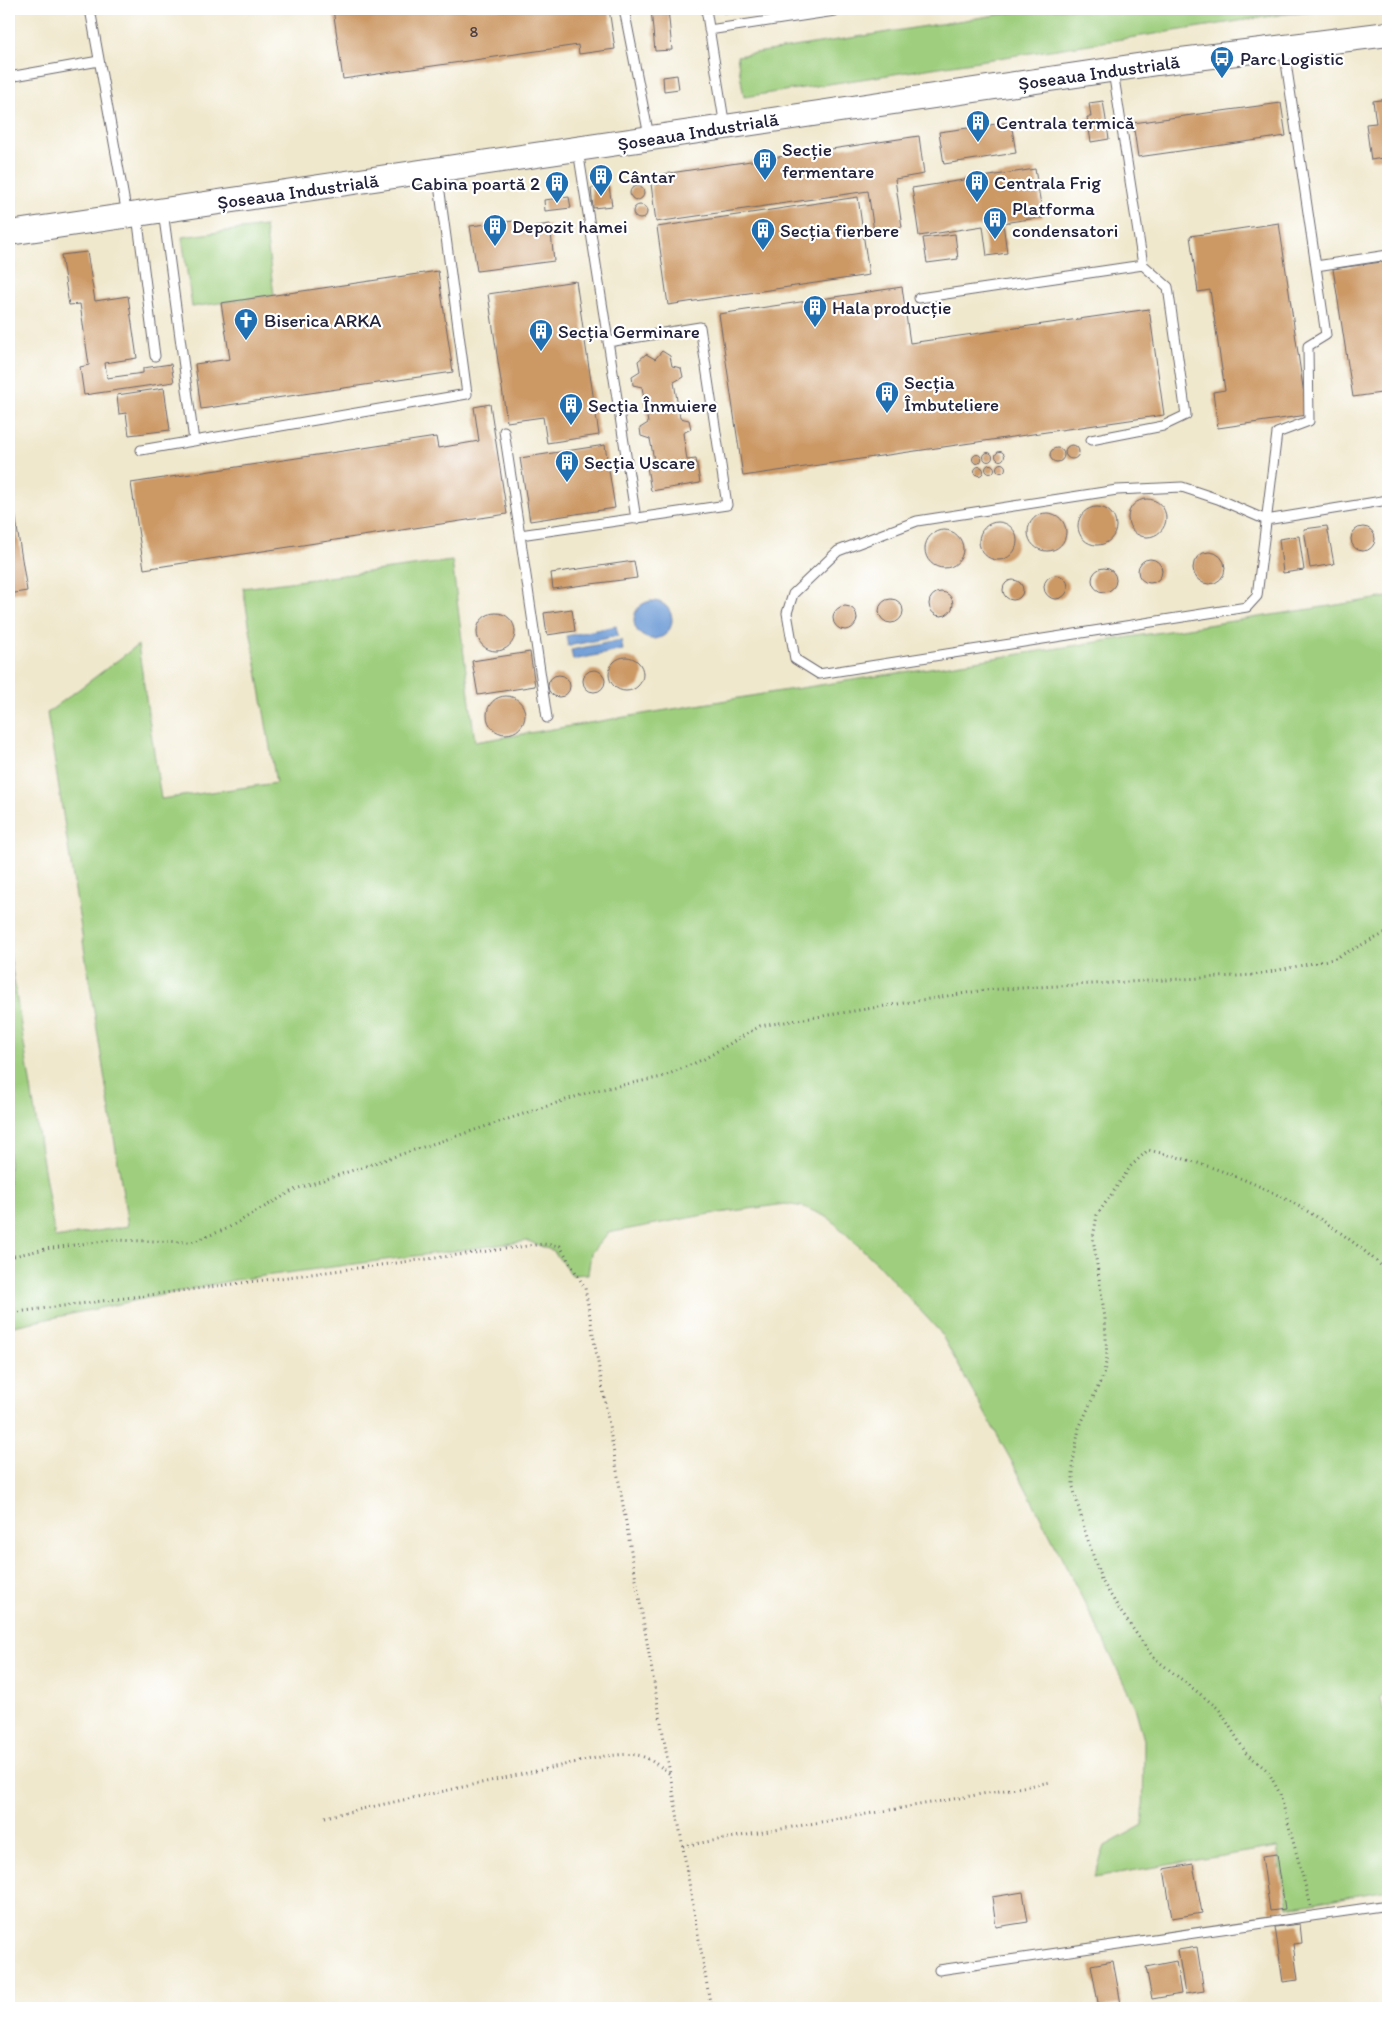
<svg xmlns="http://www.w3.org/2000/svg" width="1397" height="2017" viewBox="0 0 1397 2017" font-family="Itim,sans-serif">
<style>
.green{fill:#9fcf7e;stroke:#60785c}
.water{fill:#6e9cd6;stroke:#485f88}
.building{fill:#cc9965}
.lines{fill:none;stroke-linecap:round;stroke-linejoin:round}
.service-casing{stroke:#6a676e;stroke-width:11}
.tertiary-casing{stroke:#6a676e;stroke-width:26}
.path{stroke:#6a676e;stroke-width:3;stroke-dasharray:1 4;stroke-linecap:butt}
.service{stroke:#fff;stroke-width:9}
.tertiary{stroke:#fff;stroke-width:24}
.labels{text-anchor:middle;stroke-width:4.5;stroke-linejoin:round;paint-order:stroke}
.number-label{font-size:16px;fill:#4c4046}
.poi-label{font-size:19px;fill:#22223b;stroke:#fff;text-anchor:start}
.street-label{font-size:19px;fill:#22223b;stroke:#fff}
</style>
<rect width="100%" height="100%" fill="#fff"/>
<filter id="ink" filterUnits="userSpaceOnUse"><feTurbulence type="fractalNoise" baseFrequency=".02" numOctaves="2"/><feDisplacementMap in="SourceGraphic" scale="10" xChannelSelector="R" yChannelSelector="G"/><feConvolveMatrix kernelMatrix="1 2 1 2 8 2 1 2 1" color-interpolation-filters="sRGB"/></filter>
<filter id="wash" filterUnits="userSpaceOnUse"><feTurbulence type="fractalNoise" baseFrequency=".0096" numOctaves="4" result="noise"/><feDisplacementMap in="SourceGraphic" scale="20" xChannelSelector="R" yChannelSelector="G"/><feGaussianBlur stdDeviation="1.12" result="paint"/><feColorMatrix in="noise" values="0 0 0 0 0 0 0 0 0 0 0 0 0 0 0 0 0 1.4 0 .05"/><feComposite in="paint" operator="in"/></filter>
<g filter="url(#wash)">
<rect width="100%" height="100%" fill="#f0e8cd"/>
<path class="green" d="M1034 9H1346L1285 14 744 97 737 56Z
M265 226 274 295 192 307 182 237Z
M452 561 475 742 775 692 1388 597V1691L1380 1697 1388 1724V1890L1288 1907 1277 1847 1094 1877 1105 1846 1143 1825 1144 1740 1135 1707 1100 1633 1017 1471 940 1332 878 1264 829 1218 804 1207 785 1204 704 1215 608 1233 591 1253 588 1274 572 1275 553 1251 528 1241 234 1280 9 1327V950L55 1238 128 1226 47 713 138 645 161 799 276 783 243 588Z"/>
<path class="water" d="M634 620a19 19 0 1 1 38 0a19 19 0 1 1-38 0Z
M616 626 618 636 568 646 566 636Z
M621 640 623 650 573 660 571 650Z"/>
<g id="blocks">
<path class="building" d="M333 9H609L615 49 579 54 578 45 343 79Z
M651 9H668L672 50 655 51Z
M724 9H743V10L724 13Z
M677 75 679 89 664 91 663 77Z
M1388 99V157L1371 160 1366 124 1376 123 1373 101Z
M1103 101 1109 139 1091 142 1087 117H1091L1089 103Z
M1281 103 1286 136 1138 157 1133 123Z
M1011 122 1016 153 944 164 939 132Z
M919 136 924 174 895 179 902 227 874 231 868 191 656 222 650 176Z
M1035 169 1043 217 1003 223 1007 253 987 256 983 226 919 236 912 188Z
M630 193a7 7 0 1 1 14 0a7 7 0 1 1-14 0Z
M609 186 612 206 593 208 591 188Z
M569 197 571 208 545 211 544 200Z
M858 197 869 275 668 305 657 227Z
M633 212a7 7 0 1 1 14 0a7 7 0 1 1-14 0Z
M514 221 515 229 550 224 554 261 477 271 470 226Z
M1279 223 1307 415 1218 428 1213 392 1225 390 1210 290 1198 292 1190 236Z
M955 234 958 259 927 263 923 238Z
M87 252 95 301 128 296 137 358 105 363 107 378 143 373V368L171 364 174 382 84 395 80 367 89 365 80 304 69 305 61 255Z
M1388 261V392L1353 397 1333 269Z
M438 271 453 372 201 409 195 364 230 359 221 303Z
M576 281 599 435 547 443 543 417 507 422 488 294Z
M902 287 910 343 1149 309 1164 415 743 476 719 314Z
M662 351 670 356 672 366 681 368 683 377 674 382 680 418 689 420 691 429 683 433 687 460 696 459 700 483 651 491 647 467 655 465 650 439 641 436 640 428 648 423 642 387 633 385 632 376 640 371 638 361 646 354 655 359Z
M164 388 170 430 129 435 126 413 119 414 117 395Z
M490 404 507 514 144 569 131 483 436 437 438 448 479 441 474 407Z
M605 445 615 508 530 521 520 458Z
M1065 452a7 7 0 1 1 14 0a7 7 0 1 1-14 0Z
M1050 455a7 7 0 1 1 14 0a7 7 0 1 1-14 0Z
M995.5 456a4.5 4.5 0 1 1 9 0a4.5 4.5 0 1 1-9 0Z
M983.5 457a4.5 4.5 0 1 1 9 0a4.5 4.5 0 1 1-9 0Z
M972.5 459a4.5 4.5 0 1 1 9 0a4.5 4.5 0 1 1-9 0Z
M996.5 468a4.5 4.5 0 1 1 9 0a4.5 4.5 0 1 1-9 0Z
M985.5 469a4.5 4.5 0 1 1 9 0a4.5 4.5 0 1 1-9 0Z
M974.5 471a4.5 4.5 0 1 1 9 0a4.5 4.5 0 1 1-9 0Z
M1128 518a19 19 0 1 1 38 0a19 19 0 1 1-38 0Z
M1078 526a19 19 0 1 1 38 0a19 19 0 1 1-38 0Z
M1028 532a19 19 0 1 1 38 0a19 19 0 1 1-38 0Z
M15 515 27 591 9 594V516Z
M979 541a19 19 0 1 1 38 0a19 19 0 1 1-38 0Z
M1327 526 1334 564 1310 568 1304 529Z
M1351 539a12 12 0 1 1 24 0a12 12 0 1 1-24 0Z
M925 549a19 19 0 1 1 38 0a19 19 0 1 1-38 0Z
M1299 536 1304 570 1283 573 1279 539Z
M1193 568a16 16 0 1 1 32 0a16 16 0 1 1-32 0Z
M1138 571a12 12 0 1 1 24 0a12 12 0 1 1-24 0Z
M634 561 637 578 553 589 551 573Z
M1092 580a12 12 0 1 1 24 0a12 12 0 1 1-24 0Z
M1044 587a12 12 0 1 1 24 0a12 12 0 1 1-24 0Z
M1003 590a10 10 0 1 1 20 0a10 10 0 1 1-20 0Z
M929 604a12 12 0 1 1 24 0a12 12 0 1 1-24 0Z
M879 611a12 12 0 1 1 24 0a12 12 0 1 1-24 0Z
M833 618a12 12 0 1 1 24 0a12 12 0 1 1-24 0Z
M572 609 575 631 547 635 544 613Z
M477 632a19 19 0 1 1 38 0a19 19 0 1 1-38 0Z
M530 652 535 686 478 695 472 661Z
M609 674a17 17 0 1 1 34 0a17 17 0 1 1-34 0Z
M583 681a11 11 0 1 1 22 0a11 11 0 1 1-22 0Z
M548 686a11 11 0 1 1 22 0a11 11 0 1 1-22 0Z
M487 715a19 19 0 1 1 38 0a19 19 0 1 1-38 0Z
M1277 1854 1285 1909 1270 1911 1262 1856Z
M1193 1864 1202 1913 1172 1918 1164 1869Z
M1023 1892 1028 1922 996 1927 992 1897Z
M1300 1924 1302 1943 1293 1944 1298 1980 1283 1982 1275 1927Z
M1197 1947 1204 1991 1185 1994 1178 1950Z
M1113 1961 1121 2004 1099 2008 1091 1965Z
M1176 1961 1181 1994 1152 1999 1146 1967Z"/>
</g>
</g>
<g filter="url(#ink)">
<use href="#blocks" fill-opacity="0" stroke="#6a676e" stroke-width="1"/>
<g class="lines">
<g class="service-casing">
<path id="service" d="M90 9 127 215
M624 9 649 136
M706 9 725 127
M709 30 848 9
M1284 49 1326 335 1308 346 1309 421 1277 433 1257 596 1247 607 819 674 795 659 787 613 793 594 838 551 917 521 1117 490 1182 487 1218 499 1266 520 1388 500
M9 77 99 61
M578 150 636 519
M163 211 194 441
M137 215 155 356
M1316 266 1388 255
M919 298 1143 265 1113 71
M504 431 520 535
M1091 440 1163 426 1186 415 1168 287 1143 265
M141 450 467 394 437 170
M547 718 520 535 727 505 700 327 608 342
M939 1970 1388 1905"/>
</g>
<g class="tertiary-casing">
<path id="tertiary" d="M9 233 1157 63 1388 34"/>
</g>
<path class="path" d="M9 1257 45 1249 111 1240 192 1242 226 1229 296 1189 593 1091 662 1077 704 1059 760 1026 985 990 1254 975 1333 959 1388 932
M9 1313 543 1244 560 1246 585 1288 711 2008
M325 1817 605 1756C640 1753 641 1752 670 1774
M683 1846 1051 1782
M1311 1906 1280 1794 1268 1771 1246 1753 1219 1709 1153 1657 1121 1612 1101 1579 1085 1531 1073 1487V1463L1079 1428 1103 1376 1107 1358 1105 1318 1093 1238 1097 1215 1131 1166 1148 1150C1237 1169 1322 1209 1388 1272"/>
<use href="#service" class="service"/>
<use href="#tertiary" class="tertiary"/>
</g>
</g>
<defs>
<g id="bus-pin" transform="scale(1.25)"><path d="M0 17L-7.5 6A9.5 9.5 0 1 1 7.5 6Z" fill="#1f6fb2" stroke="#fff"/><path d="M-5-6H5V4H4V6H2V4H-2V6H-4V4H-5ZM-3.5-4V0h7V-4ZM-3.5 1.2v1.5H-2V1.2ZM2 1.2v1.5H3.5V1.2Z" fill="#fff"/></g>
<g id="building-pin" transform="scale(1.25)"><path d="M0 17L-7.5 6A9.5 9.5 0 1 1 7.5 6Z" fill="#1f6fb2" stroke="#fff"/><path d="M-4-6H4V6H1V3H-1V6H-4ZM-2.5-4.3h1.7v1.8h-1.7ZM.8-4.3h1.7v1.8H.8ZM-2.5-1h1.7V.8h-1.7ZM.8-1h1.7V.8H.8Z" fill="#fff"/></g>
<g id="church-pin" transform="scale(1.25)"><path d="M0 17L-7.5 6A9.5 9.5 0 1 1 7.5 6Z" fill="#1f6fb2" stroke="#fff"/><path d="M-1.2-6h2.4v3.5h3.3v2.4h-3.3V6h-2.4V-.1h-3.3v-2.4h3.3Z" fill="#fff"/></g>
</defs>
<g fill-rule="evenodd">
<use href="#bus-pin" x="1222" y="58"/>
<use href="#building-pin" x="978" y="122"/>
<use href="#building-pin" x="765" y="160"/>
<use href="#building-pin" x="601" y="176"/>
<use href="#building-pin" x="977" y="182"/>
<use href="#building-pin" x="557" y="183"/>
<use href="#building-pin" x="995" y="219"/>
<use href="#building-pin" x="495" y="226"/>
<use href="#building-pin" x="763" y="230"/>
<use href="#building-pin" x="815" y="307"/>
<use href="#church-pin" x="246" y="320"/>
<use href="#building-pin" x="541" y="331"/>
<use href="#building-pin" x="887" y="393"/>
<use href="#building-pin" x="571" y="405"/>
<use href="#building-pin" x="567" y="462"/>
</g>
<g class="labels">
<g class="number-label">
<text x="474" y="37">8</text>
</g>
<g class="poi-label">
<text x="1240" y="65">Parc Logistic</text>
<text x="996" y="129">Centrala termică</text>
<text x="782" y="156">Secție<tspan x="782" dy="22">fermentare</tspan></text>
<text x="618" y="183">Cântar</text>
<text x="994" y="189">Centrala Frig</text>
<text x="540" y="190" text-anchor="end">Cabina poartă 2</text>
<text x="1012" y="215">Platforma<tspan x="1012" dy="22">condensatori</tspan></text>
<text x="512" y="233">Depozit hamei</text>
<text x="780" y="237">Secția fierbere</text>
<text x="832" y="314">Hala producție</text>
<text x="264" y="327">Biserica ARKA</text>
<text x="558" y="338">Secția Germinare</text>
<text x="904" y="389">Secția<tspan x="904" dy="22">Îmbuteliere</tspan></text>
<text x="588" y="412">Secția Înmuiere</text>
<text x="584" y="469">Secția Uscare</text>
</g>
<g class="street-label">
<text transform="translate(1099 72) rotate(-8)" y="7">Șoseaua Industrială</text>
<text transform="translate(698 131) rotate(-9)" y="7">Șoseaua Industrială</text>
<text transform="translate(298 191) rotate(-8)" y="7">Șoseaua Industrială</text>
</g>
</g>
<rect width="1397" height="2017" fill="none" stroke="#fff" stroke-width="30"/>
</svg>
